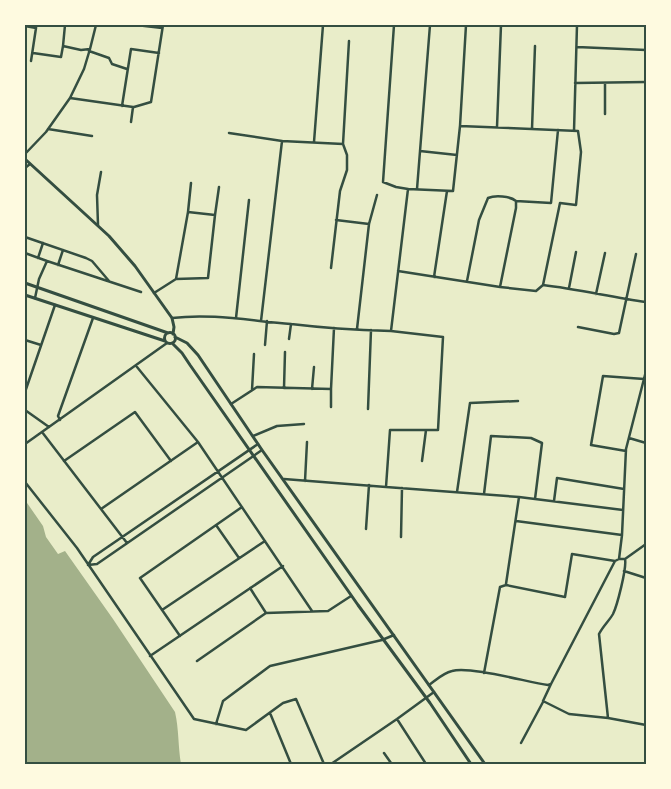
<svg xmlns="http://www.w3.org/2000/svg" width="671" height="789" viewBox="0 0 671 789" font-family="'Open Sans',sans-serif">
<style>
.water{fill:#a3b18a}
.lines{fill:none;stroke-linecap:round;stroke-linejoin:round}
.minor{stroke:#344e41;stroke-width:2.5}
.tertiary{stroke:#344e41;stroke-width:3}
.neatline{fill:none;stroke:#344e41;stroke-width:2}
</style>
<rect width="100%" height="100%" fill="#e9edc9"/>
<path class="water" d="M25 500 43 526 46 537 58 554 65 551 113 619 175 712C179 729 178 747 181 764H25Z"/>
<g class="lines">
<path class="minor" d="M65 25 63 46 81 50 90 49 96 25
M136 25 162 28
M394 25 383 182 396 187 408 189
M25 26 36 28V25
M577 47 646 50
M89 51 109 58 112 64 127 69
M33 53 61 57 63 46
M31 61 36 28
M575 83 646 82
M605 83V114
M70 98 84 69 90 49
M122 106 131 49 159 53
M134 107 151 102 163 25
M460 126 466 25
M497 127 501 25
M48 129 92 136
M532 129 535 46
M574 131 577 25
M229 133 282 141
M314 142 323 25
M420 151 457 155
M25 154 46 132 70 98 133 107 131 122
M25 168 30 164
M417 189 430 25
M516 201 551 203 558 130
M188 212 191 183
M215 215 219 187
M336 220 369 224
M98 225 97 195 101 172
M25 237 86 258 92 261 109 281
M25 253 47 261 39 279 35 298
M38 258 43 243
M47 261 141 292
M58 265 63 250
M331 268 340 191 347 170V155L343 144 349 41
M434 277 447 191
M467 281 479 220 488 198C495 195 510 196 516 201V208L500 287
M543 285C577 289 611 297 646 302
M569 288 576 252
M154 293 176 279 188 212 215 215 208 278 176 279
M596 294 605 253
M172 318C212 313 251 321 291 324 324 328 358 330 391 331L408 189 453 191 460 126 578 131 581 152 576 205 560 203 543 285 536 291 500 287 398 271
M236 318 249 200
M261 321 282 141 343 144
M578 327 614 334 619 333 636 254
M357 329 369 224 377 195
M391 331 443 337 438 430H426
M289 339 291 324
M25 340 41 345
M265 345 267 321
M137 367 198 442 312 611
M284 388 285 352
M312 389 314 367
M331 389 334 328
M252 390 254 354
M25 392 55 305
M231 404 257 387 331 389V407
M368 409 371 330
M25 410 49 427
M60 420 58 416 93 318
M42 432 127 543
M253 436 277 426 304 424
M629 438 646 443
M25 444 167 343
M626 451 591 445 603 376 644 379
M64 461 135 412 171 461
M284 479 386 487 390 430H426L422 461
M305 481 307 442
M25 482 77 548 194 719 246 730 283 703 296 699 324 764
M386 487 519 497 506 584V585L500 587 484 673
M457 492 470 403 518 401
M484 494 491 436 531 438 542 443 535 499
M519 497 623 510
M554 501 557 478 624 489
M101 509 198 442
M516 521 622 535 619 559 615 561
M216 525 239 558
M366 529 369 485
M622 535 626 449 646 371
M401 537 402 488
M619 559H625L646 544
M88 565 93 557 258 444
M88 565 97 564 262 450
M624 571 646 578
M250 588 266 613 328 611 351 596
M162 610 265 541
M180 636 140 578 242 507
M150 656 283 566
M197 661 266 613
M551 684 543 701 569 714 608 718 646 725
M429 685C436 680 443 673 452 671 470 666 527 682 548 685L551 684 615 561 572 554 565 597 506 585
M270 713 291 764
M608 718 599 634C603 626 609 621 613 614 617 606 627 568 625 559
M397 719 426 764
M216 724 223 701 270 666 382 640 394 635
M521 743 543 702
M384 753 391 763
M331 764 397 719 434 692"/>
<path class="tertiary" d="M25 159 109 236 135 266 172 318 174 327 173 334
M25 283 168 333
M25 295 165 341
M164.5 338a5.5 5.5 0 1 1 11 0a5.5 5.5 0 1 1-11 0Z
M175 337 187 343 198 355 262 450 485 764
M172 343 182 353 190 365 358 605 430 703 471 764"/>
</g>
<rect width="671" height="789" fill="none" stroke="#fefae0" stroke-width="52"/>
<rect x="26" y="26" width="619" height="737" class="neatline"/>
</svg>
